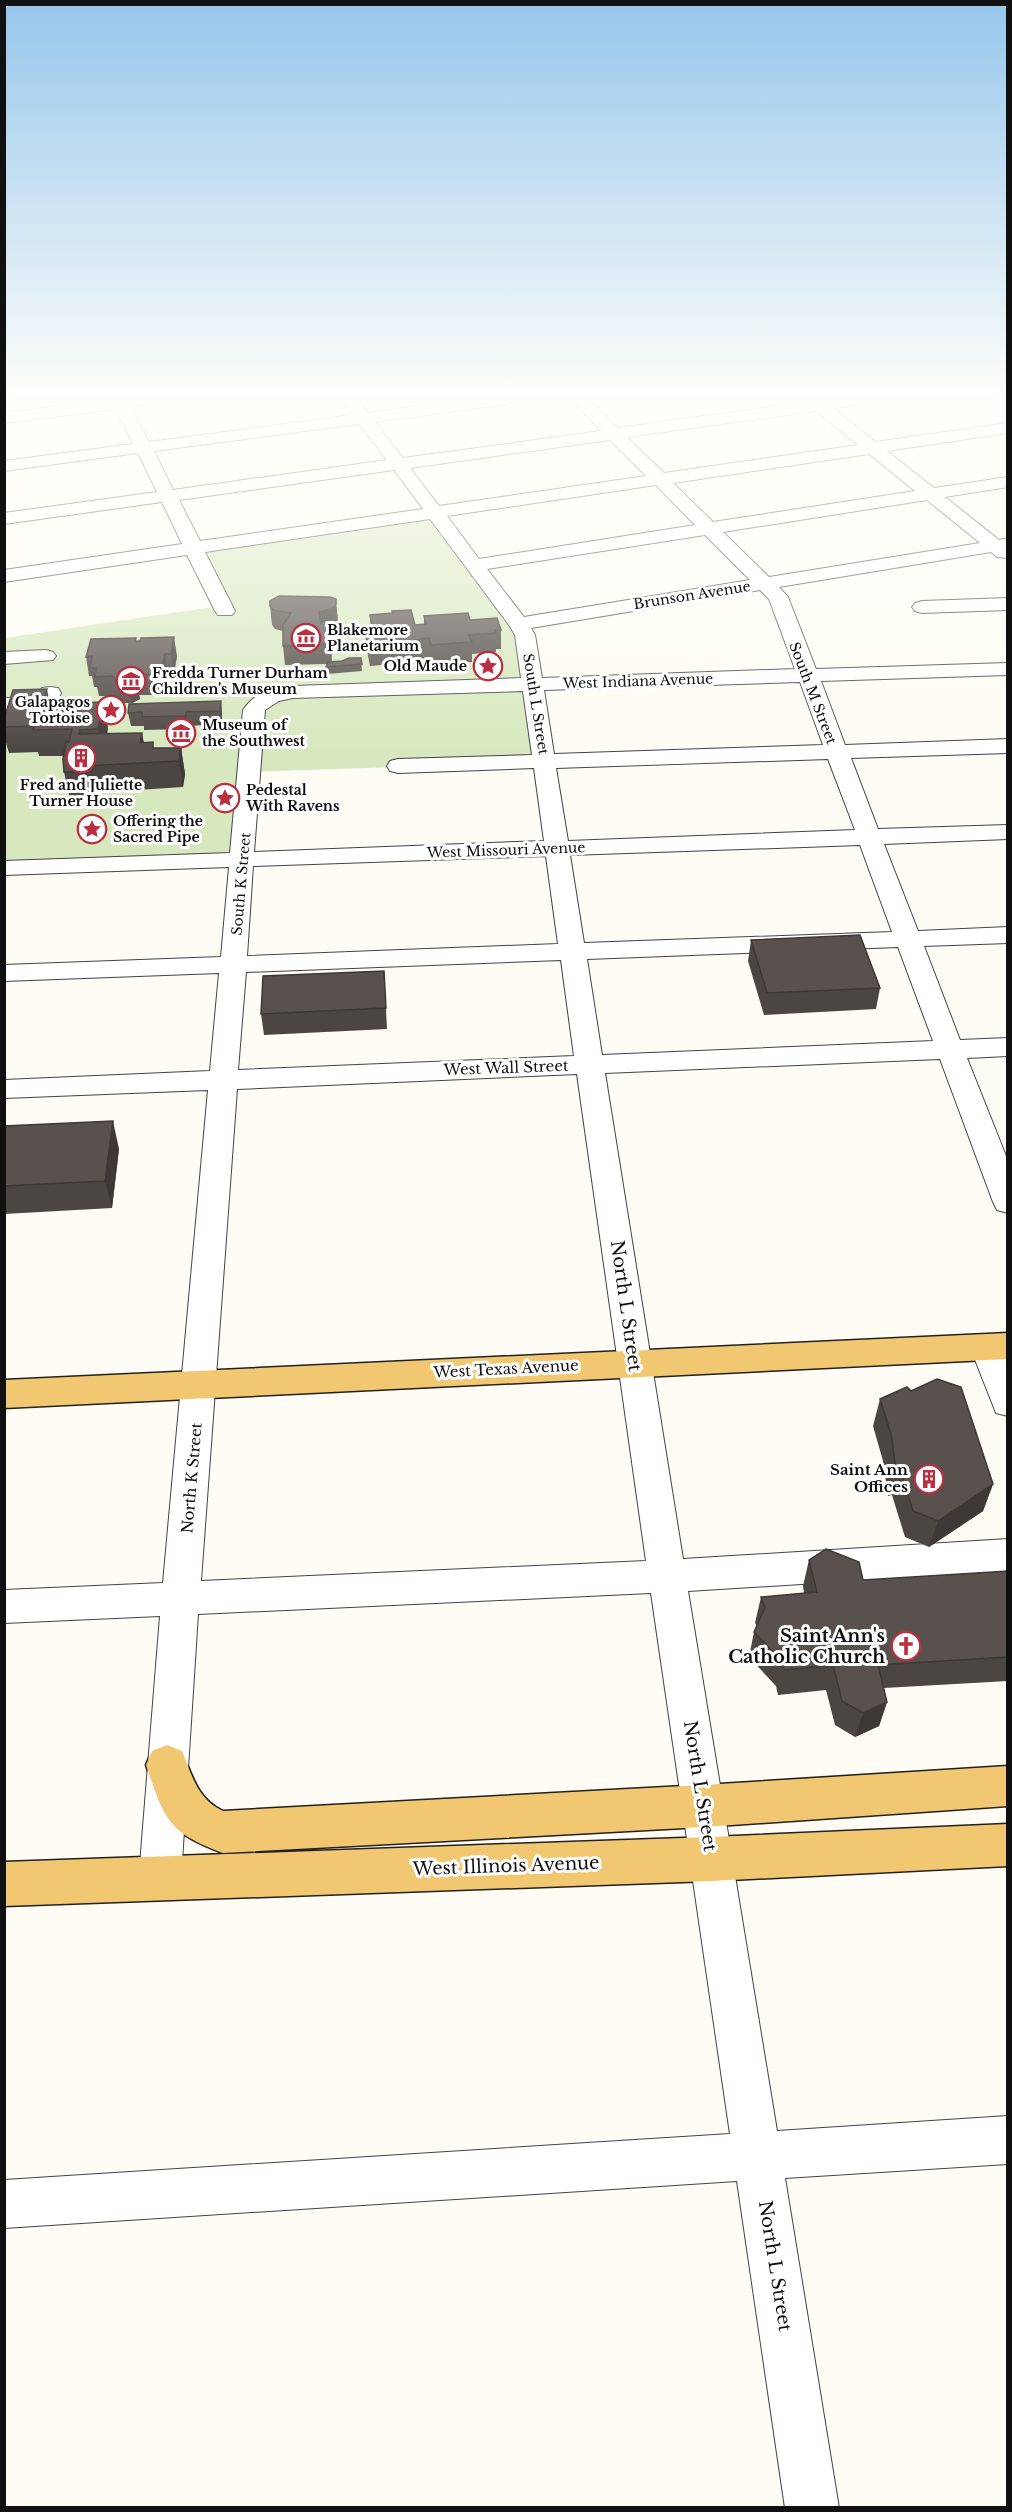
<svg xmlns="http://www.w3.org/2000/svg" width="1012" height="2512" viewBox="0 0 1012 2512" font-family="'Libre Baskerville',serif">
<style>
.green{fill:#d7e8be}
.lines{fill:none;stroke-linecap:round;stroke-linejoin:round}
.minor-casing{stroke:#434343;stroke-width:2}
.major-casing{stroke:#212121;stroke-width:3}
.minor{fill:#fff;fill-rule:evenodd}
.major{fill:#f1c871;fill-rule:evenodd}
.wall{fill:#4c4642}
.shaded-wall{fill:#3e3936}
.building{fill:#58514d;stroke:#3e3936;stroke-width:1.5}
.labels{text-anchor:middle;stroke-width:6;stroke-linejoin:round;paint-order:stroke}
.far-street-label{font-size:14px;fill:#101010;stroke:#fff}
.far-poi-label{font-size:14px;font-weight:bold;fill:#101010;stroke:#fff;text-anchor:start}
.street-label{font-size:15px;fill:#101010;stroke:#fff}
.poi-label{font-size:15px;font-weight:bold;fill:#101010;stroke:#fff;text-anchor:end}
.near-street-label{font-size:18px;fill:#101010;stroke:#fff}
.near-poi-label{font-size:18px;font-weight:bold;fill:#101010;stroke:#fff;text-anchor:end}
</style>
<rect width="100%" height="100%" fill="#fefcf4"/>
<path class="green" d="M430 516 519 636 544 762 245 772 236 857 5 864V638L232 604 200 549Z"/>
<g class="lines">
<g class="minor-casing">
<path id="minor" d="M111 399H160L158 402 131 407 149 442 352 415 341 399H358L368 413 468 399H516L508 404 375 422 403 458 601 431 571 399H589L618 428 805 402 803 399H873L865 404 833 408 876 442 1008 423V433L887 451 934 488 1008 477V487L945 497 999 540 1008 538V558L997 557 991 552 779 587 788 597 816 669 1008 663V675L821 681 845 745 1008 739V753L851 758 878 829 1008 825V839L884 844 918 931 1008 927V943L924 946 960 1040 1008 1038V1056L967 1058 1008 1161V1213L997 1210 993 1202 940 1059 605 1073 683 1559 1008 1539V1571L688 1591 777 2131 1008 2116V2164L785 2178 839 2508H785L737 2181 4 2228V2180L730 2134 651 1593 198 1614 181 1877 175 1892 160 1898 145 1892 139 1877 160 1616 4 1623V1590L163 1583 208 1090 4 1098V1080L210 1071 219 973 4 981V965L221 957 229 867 4 875V861L230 853 243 710C255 692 272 687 293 686L521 678 515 635 509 625 430 519 205 552 235 611 232 615H218L215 611 187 555 4 582V570L182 544 162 502 4 524V513L157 492 138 453 4 471V461L133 444 116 409 4 423V413ZM816 411 858 445 664 473 627 437ZM359 424 387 460 173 490 154 451ZM610 440 646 476 439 506 410 468ZM869 454 915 491 713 522 673 483ZM394 470 423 509 200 541 179 500ZM656 485 695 525 479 559 447 516ZM927 500 980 543 769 577 723 532ZM705 535 750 580 524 617 487 569ZM760 590 769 599 795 669 542 678 535 635 531 628ZM800 682 823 745 554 754 544 690ZM523 691 532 755 398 759 390 761 387 766 390 771 398 773 534 768 544 841 254 852 265 710 279 701 293 698ZM828 759 855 830 568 841 556 768ZM860 845 892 932 584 943 570 855ZM546 856 558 944 247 956 253 866ZM898 947 933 1041 602 1055 587 959ZM561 960 574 1056 238 1070 246 972ZM577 1074 646 1561 201 1581 237 1089Z
M1008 598V610L922 613 915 611 912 607 915 603 922 601Z
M46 650 53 652 56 656 53 660 4 664V652Z
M50 687 58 688 61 693 55 708 4 711V698L38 697 42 688Z
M987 1334 999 1338 1008 1357V1416L996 1413 970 1347 975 1338Z"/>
</g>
<g class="major-casing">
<path id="major" d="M1008 1333V1359L4 1408V1380Z
M167 1745 182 1751C192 1775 197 1799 223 1811L703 1785 1008 1766V1806L703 1827 223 1853C167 1832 165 1820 146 1765L152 1751Z
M1008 1824V1866L711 1881 4 1906V1862L711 1837Z"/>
</g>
<use href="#minor" class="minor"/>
<use href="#major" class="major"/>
</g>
<path class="wall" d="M336 599 338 623 334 627 330 628 332 662 342 661 361 658 362 671 327 674V664L285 665 283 646V631L275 629 272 625 270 606Z
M370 615 415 625 424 624V616L470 620 501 630V649H496V652L472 654V662L432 665 430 658 416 659V662L370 666 367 651 365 631H371Z
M136 641 177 656 174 673 168 674 165 685H159L158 695H139L140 699 132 703H120L116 696H99L97 687H94L92 676H89L86 657Z
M221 701 222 715V724L188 726 187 729 144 730V726H131L128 713Z
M103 702 108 728 107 734 142 733 144 743 154 748H181L185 774 183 787 91 793 90 799H70L64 772V756H39L38 752 9 753 4 736V719L50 704Z
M751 940 880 988 876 1009 764 1015 748 961Z
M384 971 387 1029 264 1035 261 1014Z
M4 1126 119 1149 112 1208 4 1214Z
M880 1399 993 1484 983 1511 929 1547 905 1537 892 1495 888 1496 883 1461 873 1426Z
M809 1560 863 1580 1008 1571V1681L884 1688 887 1702 879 1726 855 1737 835 1725 826 1690 778 1695 776 1686 749 1657 754 1632 757 1626 755 1623 761 1597 804 1593 803 1586Z"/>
<path class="shaded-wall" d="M336 604 338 623 334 627 330 628 332 664 330 644 321 631 319 612Z
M174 637 177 656 174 673 171 654Z
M165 654 168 674 165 685 162 666Z
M156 665 159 685 158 695 155 675Z
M136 675 140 699 132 703 128 683Z
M47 689 52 715 42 704Z
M221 701 222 715V724L220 711Z
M103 702 108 728 103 755 98 729Z
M186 712 188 726 187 729 185 716Z
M142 733 146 759 140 743Z
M181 748 185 774 183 787 179 761Z
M85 766 91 793 90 799 85 772Z
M113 1121 119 1149 112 1208 105 1181Z
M993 1484 983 1511 929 1547 938 1521Z
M887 1702 879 1726 855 1737 863 1713Z"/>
<path class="building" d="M279 596 330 597 336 599V604L333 608 319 612 321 624H330V644L283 646V625L291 613 273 610 270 606V601Z
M411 610 415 625 426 624 424 616 468 613 470 620 497 618 501 630H495L496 633 469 635 472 642 431 645 429 638 414 640 415 643 368 646 365 631H373L370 615 393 613 392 611Z
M174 637 171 654H165L162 666 156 665 155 675H136V679L128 683H116L113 676 95 677 96 668H90L92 656 86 657 91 639 136 638 135 641H140L141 638Z
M349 658H361L362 664 326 667 328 662 342 661Z
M47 689 42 704 103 702 98 729 80 730 79 734 142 733 140 743 153 742V748H181L179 761 85 766V772H64L63 759 66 741 69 742 72 729 33 730 35 726 4 727V719L13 690Z
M221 701 220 711 186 712 185 716 142 717V712L128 713 129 704Z
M860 935 880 988 767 993 751 940Z
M384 971 386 1008 261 1014 263 976Z
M113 1121 105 1181 4 1186V1126Z
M937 1379 961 1387 993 1484 938 1521 913 1511 900 1469H896L891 1434 880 1399 907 1387 911 1391Z
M826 1549 859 1562 863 1580 1008 1571V1657L878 1665 887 1702 863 1713 842 1701 833 1665 784 1670 782 1661 754 1632 765 1607 761 1597 817 1592 809 1560Z"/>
<linearGradient id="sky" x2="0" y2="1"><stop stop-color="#96c7ec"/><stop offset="0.53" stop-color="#fffefa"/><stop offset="1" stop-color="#fffefa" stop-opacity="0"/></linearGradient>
<rect width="1012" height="751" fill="url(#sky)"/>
<defs>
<g id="museum-ring" transform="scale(1.5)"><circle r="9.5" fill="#fff" stroke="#ba2e3f" stroke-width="1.5"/><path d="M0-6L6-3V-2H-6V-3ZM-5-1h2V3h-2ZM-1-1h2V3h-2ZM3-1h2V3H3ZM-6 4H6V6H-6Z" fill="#ba2e3f"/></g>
<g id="sight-ring" transform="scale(1.5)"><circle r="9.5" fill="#fff" stroke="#ba2e3f" stroke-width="1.5"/><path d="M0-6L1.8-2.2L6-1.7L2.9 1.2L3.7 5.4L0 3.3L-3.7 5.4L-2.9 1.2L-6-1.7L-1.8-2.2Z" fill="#ba2e3f"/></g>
<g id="building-ring" transform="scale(1.5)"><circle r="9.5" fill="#fff" stroke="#ba2e3f" stroke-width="1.5"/><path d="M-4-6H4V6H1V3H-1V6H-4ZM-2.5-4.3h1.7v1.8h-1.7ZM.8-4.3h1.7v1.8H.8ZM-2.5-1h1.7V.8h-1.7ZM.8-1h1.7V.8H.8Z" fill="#ba2e3f"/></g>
<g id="church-ring" transform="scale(1.5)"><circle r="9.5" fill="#fff" stroke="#ba2e3f" stroke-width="1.5"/><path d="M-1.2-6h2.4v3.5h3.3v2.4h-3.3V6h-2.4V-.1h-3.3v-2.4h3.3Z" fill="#ba2e3f"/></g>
</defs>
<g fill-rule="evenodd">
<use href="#museum-ring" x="306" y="638"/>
<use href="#sight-ring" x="488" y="666"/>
<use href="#museum-ring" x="131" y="681"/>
<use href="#sight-ring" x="111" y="710"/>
<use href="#museum-ring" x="181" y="733"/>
<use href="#building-ring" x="81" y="758"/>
<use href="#sight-ring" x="225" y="798"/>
<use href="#sight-ring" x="92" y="829"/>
<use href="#building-ring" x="929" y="1479"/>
<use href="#church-ring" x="906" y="1646"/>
</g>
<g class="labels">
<g class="far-street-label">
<text transform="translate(692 595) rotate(-9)" y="5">Brunson Avenue</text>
<text transform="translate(638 681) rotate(-2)" y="5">West Indiana Avenue</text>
<text transform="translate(813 693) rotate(69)" y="5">South M Street</text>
<text transform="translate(536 704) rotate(81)" y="5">South L Street</text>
<text transform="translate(506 850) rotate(-2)" y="5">West Missouri Avenue</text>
<text transform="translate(241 884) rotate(-85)" y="5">South K Street</text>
</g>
<g class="far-poi-label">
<text x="327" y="635">Blakemore<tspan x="327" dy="16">Planetarium</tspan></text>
<text x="467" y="671" text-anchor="end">Old Maude</text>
<text x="152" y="678">Fredda Turner Durham<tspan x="152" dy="16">Children's Museum</tspan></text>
<text x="90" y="707" text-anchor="end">Galapagos<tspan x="90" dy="16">Tortoise</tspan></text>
<text x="202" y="730">Museum of<tspan x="202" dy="16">the Southwest</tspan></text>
<text x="81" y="790" text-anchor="middle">Fred and Juliette<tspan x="81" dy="16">Turner House</tspan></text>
<text x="246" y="795">Pedestal<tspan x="246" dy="16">With Ravens</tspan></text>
<text x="113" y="826">Offering the<tspan x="113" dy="16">Sacred Pipe</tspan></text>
</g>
<g class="street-label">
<text transform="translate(506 1068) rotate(-2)" y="5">West Wall Street</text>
<text transform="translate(506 1369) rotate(-3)" y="5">West Texas Avenue</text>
<text transform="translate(192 1478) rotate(-85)" y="5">North K Street</text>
</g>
<g class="poi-label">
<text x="908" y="1475">Saint Ann<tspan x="908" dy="17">Offices</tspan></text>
</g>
<g class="near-street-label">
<text transform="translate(626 1306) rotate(82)" y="6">North L Street</text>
<text transform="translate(700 1786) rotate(81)" y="6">North L Street</text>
<text transform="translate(506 1866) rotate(-2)" y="6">West Illinois Avenue</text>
<text transform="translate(775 2266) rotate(81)" y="6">North L Street</text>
</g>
<g class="near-poi-label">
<text x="885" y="1642">Saint Ann's<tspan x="885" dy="21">Catholic Church</tspan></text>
</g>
</g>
<rect width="1012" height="2512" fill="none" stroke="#101010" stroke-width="12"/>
</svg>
